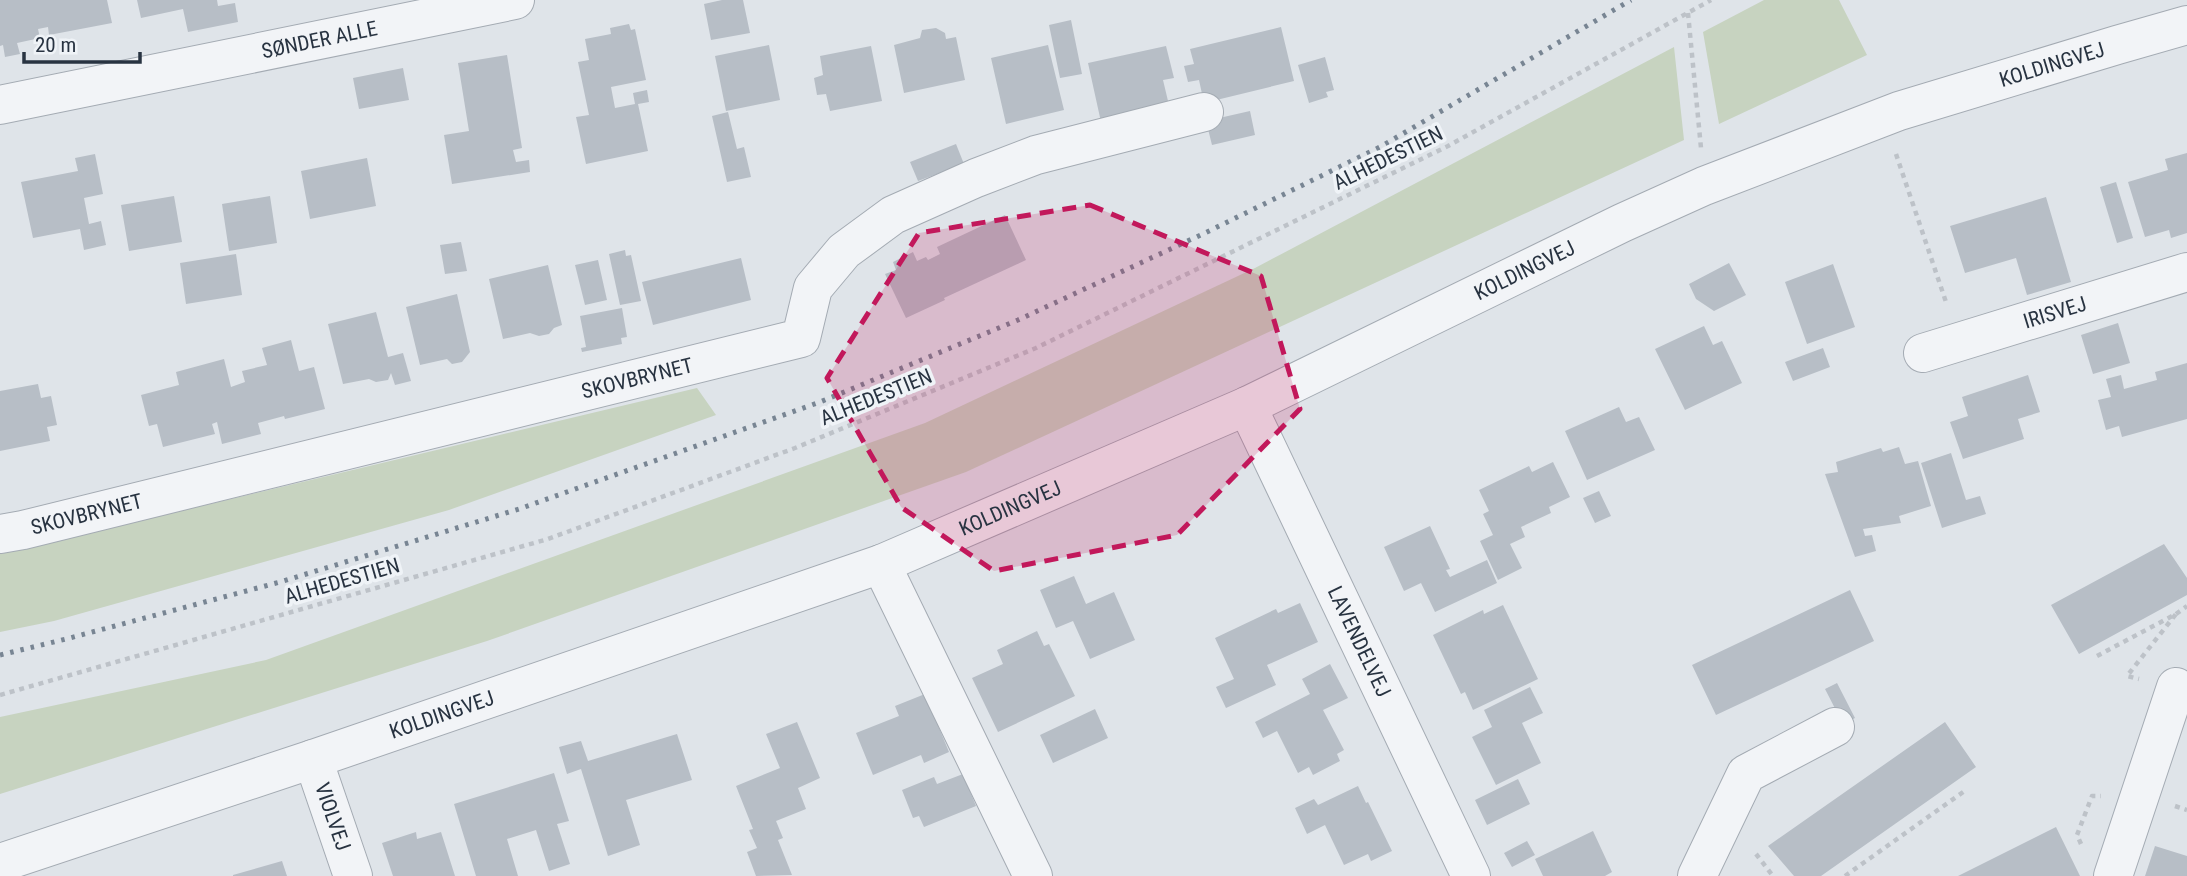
<svg xmlns="http://www.w3.org/2000/svg" width="2187" height="876" viewBox="0 0 2187 876" font-family="'Roboto Condensed',sans-serif">
<style>
.green{fill:#c7d3c0}
.building{fill:#b7bec6}
.lines{fill:none;stroke-linecap:round;stroke-linejoin:round}
.minor-casing{stroke:#a4abb3;stroke-width:40}
.tertiary-casing{stroke:#a4abb3;stroke-width:40}
.path{stroke:#bdc2c8;stroke-width:4.5;stroke-dasharray:5 5;stroke-linecap:butt}
.minor{stroke:#f2f4f7;stroke-width:38}
.tertiary{stroke:#f2f4f7;stroke-width:38}
.rail{stroke:#788593;stroke-width:5;stroke-dasharray:3.5 7;stroke-linecap:butt}
.marked{fill:#c2185b;fill-opacity:0.2;stroke:#c2185b;stroke-width:5;stroke-dasharray:14 9;stroke-linejoin:round}
.labels{text-anchor:middle;stroke-width:7;stroke-linejoin:round;paint-order:stroke}
.street-label{font-size:21px;fill:#283341;stroke:#eff3f7}
</style>
<rect width="100%" height="100%" fill="#dfe4e9"/>
<path class="green" d="M1764 0H1839L1867 55 1719 124 1703 32Z
M1674 47 1684 140 966 472 487 641 0 794V717L266 660 925 423 1255 268Z
M697 388 716 415 449 510 54 621 0 632V554Z"/>
<path class="building" d="M0 0H107L112 23 49 35 48 27 38 29 40 38 17 43 20 54 5 57 3 45 0 46Z
M137 0H217L218 6 235 3 238 22 188 32 183 9 141 18Z
M722 0H743L750 33 711 40 704 4Z
M1071 20 1082 74 1060 78 1049 25Z
M629 24 631 30 635 29 646 80 611 87 615 108 635 104 633 93 647 90 649 102 638 104 648 151 586 164 576 117 589 115 578 62 589 60 585 39 611 34 610 28Z
M1281 27 1294 81 1204 103 1199 80 1188 82 1184 66 1194 64 1190 49Z
M936 28 945 33 946 39 956 37 965 80 904 93 894 45 920 38 922 30Z
M769 45 780 100 726 111 715 56Z
M1048 45 1064 110 1006 124 991 58Z
M871 46 882 101 830 111 826 94 817 95 814 78 823 75 820 56Z
M1166 46 1174 78 1163 80 1168 101 1177 99 1178 106 1101 122 1088 63Z
M507 55 522 148 513 150 516 162 529 160 530 172 452 184 444 135 469 131 458 63Z
M1325 57 1334 90 1326 92 1328 97 1309 103 1298 65Z
M403 68 409 100 359 109 353 78Z
M1250 111 1255 135 1212 145 1206 121Z
M728 112 737 149 744 147 751 177 727 182 712 116Z
M956 144 964 164 918 181 910 162Z
M2187 153V233L2171 238 2169 230 2145 237 2128 182 2168 170 2165 159Z
M95 154 103 194 84 198 89 224 101 221 106 245 84 250 80 229 33 238 21 182 78 171 75 158Z
M367 158 376 206 310 219 301 171Z
M2116 182 2133 238 2117 243 2100 187Z
M174 196 182 242 129 251 121 205Z
M270 196 277 243 229 251 222 204Z
M2046 197 2071 282 2027 295 2016 258 1965 273 1950 226Z
M1005 215 1026 260 944 298 945 300 906 318 885 274 896 270 893 262 913 252 917 261 926 257 928 260 940 254 937 247Z
M461 242 467 271 445 274 440 245Z
M625 250 626 256 631 255 641 301 620 305 609 254Z
M236 254 242 295 186 304 180 263Z
M741 258 751 300 653 325 642 282Z
M598 260 607 300 585 305 575 265Z
M1729 263 1746 295 1714 311 1696 299 1689 284Z
M1833 264 1855 327 1807 344 1785 282Z
M548 265 562 325 554 328 549 334 539 336 530 333 503 339 489 279Z
M457 294 470 352 462 362 452 364 447 359 420 365 406 307Z
M622 308 627 337 621 338 622 344 582 352 581 348 586 347 580 316Z
M376 312 388 357 403 353 411 381 395 385 391 373 388 380 376 382 369 379 343 384 328 324Z
M2118 323 2130 363 2093 374 2081 335Z
M1704 326 1713 345 1722 341 1742 383 1685 410 1655 349Z
M291 340 299 371 314 367 325 409 285 419 284 416 258 423 261 434 222 444 217 422 212 424 215 434 163 447 157 424 149 426 141 395 179 385 176 372 224 359 231 387 245 382 242 371 267 365 262 348Z
M1823 348 1830 367 1793 381 1785 362Z
M2187 363V419L2122 437 2119 426 2106 430 2098 400 2111 397 2106 379 2121 375 2124 389 2157 380 2155 372Z
M2028 375 2040 412 2018 419 2024 439 1963 459 1950 422 1968 416 1962 397Z
M38 384 41 398 51 396 57 425 47 427 50 441 0 451V391Z
M1619 407 1626 422 1639 417 1655 450 1587 480 1565 431Z
M1899 447 1905 464 1918 461 1931 506 1899 516 1901 523 1863 529 1865 536 1872 535 1876 551 1855 557 1825 474 1838 472 1836 462 1881 448 1883 452Z
M1951 453 1966 500 1980 496 1986 514 1942 528 1921 463Z
M1553 462 1570 497 1549 507 1551 513 1521 527 1525 537 1510 544 1522 568 1498 580 1480 541 1493 535 1483 514 1489 511 1479 490 1529 466 1532 472Z
M1599 491 1611 516 1595 523 1583 498Z
M1430 526 1450 569 1446 570 1450 577 1487 560 1497 583 1435 612 1421 583 1404 591 1384 547Z
M2164 544 2187 578V595L2079 654 2051 605Z
M1074 576 1086 604 1114 592 1135 640 1090 659 1073 621 1056 628 1040 590Z
M1850 590 1874 641 1716 715 1692 665Z
M1300 603 1318 642 1267 665 1276 685 1226 708 1216 687 1234 679 1215 638 1276 609 1278 613Z
M1503 605 1538 679 1473 710 1465 692 1461 694 1433 635 1483 610 1484 614Z
M1037 631 1044 646 1049 644 1075 696 998 732 972 678 1003 664 997 650Z
M1330 664 1348 698 1323 710 1344 750 1337 754 1340 761 1313 775 1309 767 1298 773 1277 731 1263 738 1255 722 1310 694 1302 679Z
M1837 683 1855 718 1843 724 1825 689Z
M1530 687 1543 713 1522 723 1541 763 1496 785 1472 737 1492 727 1484 710Z
M925 694 949 752 924 763 921 755 873 775 856 733 899 716 895 706Z
M1095 709 1108 738 1053 763 1040 735Z
M797 722 820 778 798 788 806 809 776 821 783 838 778 840 792 875 756 876 747 852 757 848 749 830 753 829 736 786 780 768 766 734Z
M1945 722 1976 767 1821 876H1794L1768 846Z
M677 734 692 780 626 800 640 845 608 856 581 769 567 774 559 747 581 741 588 761Z
M554 773 569 821 557 824 570 864 549 871 536 830 507 839 518 876H476L454 804Z
M963 774 976 806 924 827 919 816 913 818 902 790 934 777 937 784Z
M1518 779 1530 804 1487 825 1475 800Z
M1358 786 1366 803 1368 802 1392 851 1371 861 1368 854 1344 865 1325 825 1307 834 1295 808 1314 799 1318 805Z
M2056 827 2080 876H1958Z
M1593 831 1612 872 1605 876H1543L1535 859Z
M416 832 417 839 441 832 455 876H393L382 843Z
M1527 841 1535 855 1512 867 1504 853Z
M2155 846 2187 856V876H2145Z
M282 861 287 876H233V875Z"/>
<g class="lines">
<g class="minor-casing">
<g id="minor">
<path id="s1" d="M0 105 515 0"/>
<path id="s2" d="M1923 353 2187 272"/>
<path id="s3" d="M1247 406 1471 876"/>
<path id="s4" d="M0 534 23 530 801 338 813 288 844 251 893 215 976 178 1036 155 1204 112"/>
<path d="M881 564 1033 876"/>
<path id="s5" d="M313 759 353 876"/>
<path d="M1697 876 1746 774 1835 727"/>
<path d="M2113 876 2176 687"/>
</g>
</g>
<g class="tertiary-casing">
<g id="tertiary">
<path id="s6" d="M0 863 313 759 881 564 1247 406 1622 223 1704 186 1899 111 2117 45 2187 25"/>
</g>
</g>
<path class="path" d="M1688 13 1701 148
M1896 154 1947 305
M2176 614 2187 606
M2097 656 2176 614 2127 676 2139 679
M0 695 548 539 795 448 1036 348 1448 146 1711 0
M2175 806 2187 810
M2081 844 2077 835 2092 796H2101
M1756 854 1773 876
M1845 876 1966 790"/>
<use href="#minor" class="minor"/>
<use href="#tertiary" class="tertiary"/>
<path class="rail" d="M0 655 66 639 280 582 519 509 820 402 1018 320 1207 232 1380 147 1631 0"/>
</g>
<path class="marked" d="M1090 205 1261 276 1300 409 1177 535 994 571 901 507 827 378 919 233Z"/>
<g class="labels">
<g class="street-label">
<text dy="7" stroke="none"><textPath href="#s1" startOffset="326">SØNDER ALLE</textPath></text>
<text dy="7" stroke="none"><textPath href="#s6" startOffset="2205">KOLDINGVEJ</textPath></text>
<text transform="translate(1388 158) rotate(-26)" y="7">ALHEDESTIEN</text>
<text dy="7" stroke="none"><textPath href="#s6" startOffset="1638">KOLDINGVEJ</textPath></text>
<text dy="7" stroke="none"><textPath href="#s2" startOffset="138">IRISVEJ</textPath></text>
<text dy="7" stroke="none"><textPath href="#s4" startOffset="656">SKOVBRYNET</textPath></text>
<text transform="translate(876 397) rotate(-22)" y="7">ALHEDESTIEN</text>
<text dy="7" stroke="none"><textPath href="#s6" startOffset="1071">KOLDINGVEJ</textPath></text>
<text dy="7" stroke="none"><textPath href="#s4" startOffset="89">SKOVBRYNET</textPath></text>
<text transform="translate(342 581) rotate(-16)" y="7">ALHEDESTIEN</text>
<text dy="7" stroke="none"><textPath href="#s3" startOffset="261">LAVENDELVEJ</textPath></text>
<text dy="7" stroke="none"><textPath href="#s6" startOffset="466">KOLDINGVEJ</textPath></text>
<text dy="7" stroke="none"><textPath href="#s5" startOffset="61">VIOLVEJ</textPath></text>
</g>
</g>
<path d="M24 52v10h116v-10" fill="none" stroke="#283341" stroke-width="3.5"/>
<text x="35" y="52" font-size="21" fill="#283341" stroke="#eff3f7" stroke-width="5" paint-order="stroke">20 m</text>
</svg>
